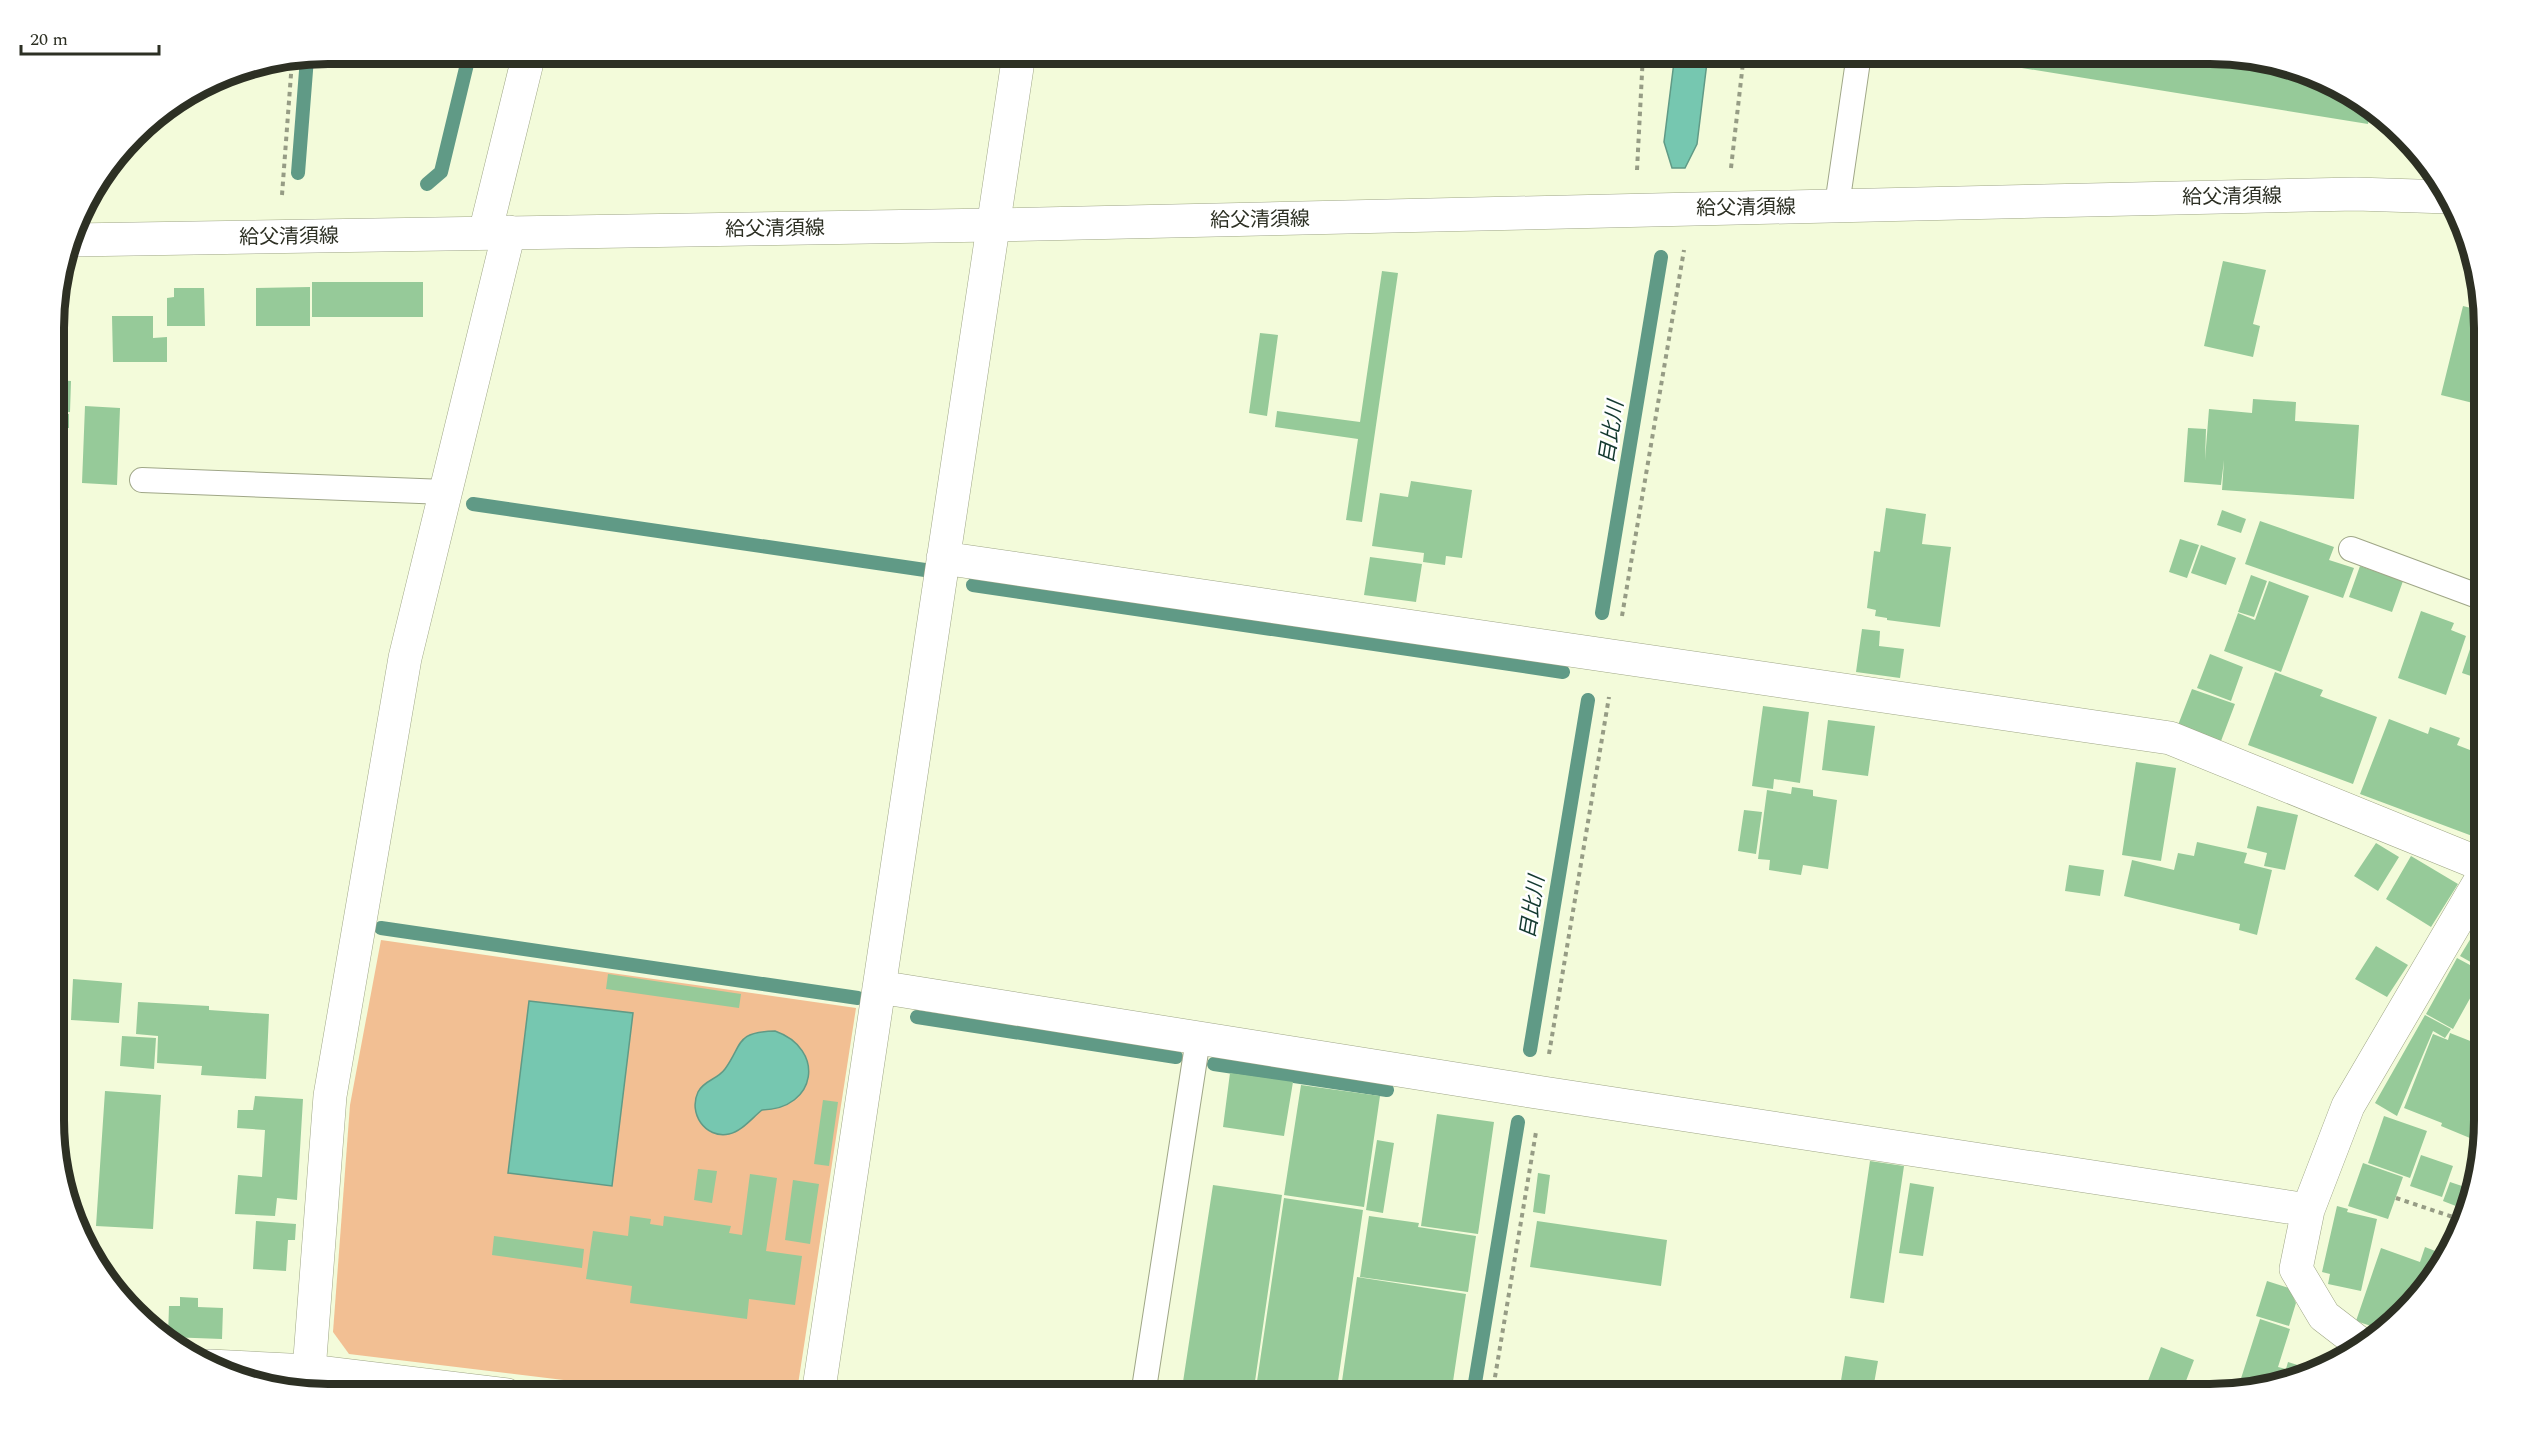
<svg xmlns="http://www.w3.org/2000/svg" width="2538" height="1449" viewBox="0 0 2538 1449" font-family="Spectral,'Noto Sans JP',serif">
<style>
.green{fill:#f2bf93}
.water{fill:#76c7b0;stroke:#609a86;stroke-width:1.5}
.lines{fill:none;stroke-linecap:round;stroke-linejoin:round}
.stream{stroke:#609a86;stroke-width:14}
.building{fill:#96ca99}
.lane-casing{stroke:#9fa687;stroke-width:26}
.street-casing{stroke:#9fa687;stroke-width:34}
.secondary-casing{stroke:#9fa687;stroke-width:34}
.path{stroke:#969c85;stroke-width:4;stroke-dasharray:4.5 4.5;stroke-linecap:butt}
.lane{stroke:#fff;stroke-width:24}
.street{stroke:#fff;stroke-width:33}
.secondary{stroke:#fff;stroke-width:33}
.labels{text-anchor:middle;stroke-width:5;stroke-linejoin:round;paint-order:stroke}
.street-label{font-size:20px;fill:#2d3024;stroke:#fff}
.water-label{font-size:21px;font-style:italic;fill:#13392f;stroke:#fff}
.rim{fill:none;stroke:#2d3024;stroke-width:8}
</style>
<rect width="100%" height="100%" fill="#f3fbda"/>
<path class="green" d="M381 940 856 1008 797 1391 793 1395H687L349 1354 333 1332 350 1105Z"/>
<path class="water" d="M1675 54H1708L1697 144 1685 168H1672L1664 142Z
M529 1001 633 1013 612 1186 508 1173Z
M775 1031C826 1049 817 1109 762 1110 752 1118 742 1131 729 1134 705 1139 688 1113 698 1092 704 1080 717 1080 725 1069 743 1044 735 1032 775 1031Z"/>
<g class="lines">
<path class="stream" d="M298 173 307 58
M427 184 441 172 467 64
M473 504 925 570
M973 585 1563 672
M1602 613 1661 257
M381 928 858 998
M917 1017 1176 1057
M1530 1050 1588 700
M1214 1064 1387 1090
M1473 1395 1518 1122"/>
</g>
<path class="building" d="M1936 54H2210L2281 63 2346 91 2370 113 2368 124Z
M2223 261 2266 270 2253 324 2260 326 2253 357 2204 346Z
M1382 271 1398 273 1362 522 1346 520 1358 439 1275 427 1277 411 1360 422Z
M312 282H423V317H312Z
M310 287V326H256V288Z
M174 288H204L205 326H167V298L174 297Z
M2463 306 2483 311V376L2477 404 2441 395Z
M112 316H153V338L167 337V362H113Z
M1260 333 1278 335 1267 416 1249 413Z
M56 380 71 381 70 412H56Z
M2253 399 2296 402 2295 421 2359 425 2354 499 2222 490 2224 460 2221 485 2184 482 2188 428 2206 429 2205 460 2209 409 2252 413Z
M85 406 120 408 117 485 82 483Z
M56 414H69V428H56Z
M1411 481 1472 490 1462 558 1446 556 1445 565 1423 562 1424 553 1372 546 1380 493 1408 497Z
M1886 508 1926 514 1922 544 1951 547 1940 627 1887 620V618L1875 616 1876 610 1867 608 1874 551 1880 552Z
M2222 510 2246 519 2241 533 2217 525Z
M2260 521 2334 547 2329 560 2354 568 2343 598 2245 564Z
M2180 539 2199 545 2187 578 2169 572Z
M2201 545 2236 558 2226 585 2191 573Z
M1370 557 1422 564 1416 602 1364 595Z
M2360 566 2403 581 2392 612 2349 597Z
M2251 575 2267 581 2254 617 2238 612Z
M2269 581 2309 596 2281 672 2224 651 2238 613 2255 620Z
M2421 611 2454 623 2451 630 2466 636 2446 695 2398 678Z
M2483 612V639L2475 636Z
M1862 629 1880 631 1879 646 1904 649 1900 678 1856 672Z
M2474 637 2483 641V680L2462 673Z
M2210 654 2243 667 2231 701 2197 688Z
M2275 672 2323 690 2320 696 2377 717 2353 784 2248 745Z
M2192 689 2235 704 2221 741 2178 725Z
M1763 706 1809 712 1800 783 1774 779 1773 789 1752 786Z
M2389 719 2428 734 2430 727 2460 738 2457 745 2483 755V840L2360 794Z
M1828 720 1875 726 1868 776 1822 770Z
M2136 762 2176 768 2161 861 2122 855Z
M1792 787 1813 790V796L1837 800 1828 869 1803 865 1801 875 1769 870 1770 860 1758 859 1767 790 1791 794Z
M2257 806 2298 815 2285 870 2264 866 2267 853 2247 848Z
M1744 810 1762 812 1756 854 1738 851Z
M2197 842 2247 853 2244 863 2272 870 2257 935 2239 930 2240 924 2124 896 2132 860 2174 870 2178 853 2194 856Z
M2376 843 2399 857 2378 891 2354 876Z
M2411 856 2458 884 2431 927 2386 899Z
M2069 865 2104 870 2100 896 2065 891Z
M2471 938 2483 945V969L2460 956Z
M2376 946 2408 965 2387 997 2355 979Z
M2457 958 2483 972V975L2453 1029 2426 1014Z
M608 974 741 994 739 1008 606 989Z
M73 979 122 983 119 1023 71 1020Z
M138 1002 209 1006V1010L269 1014 266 1079 201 1075 202 1066 157 1063 158 1036 136 1034Z
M2425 1015 2451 1029 2445 1038 2433 1031 2397 1116 2375 1103Z
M2450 1033 2483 1046 2480 1053 2483 1055 2482 1143 2441 1126 2442 1123 2404 1108 2433 1034 2448 1040Z
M122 1036 156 1038 154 1069 120 1066Z
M1230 1073 1293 1082 1284 1136 1223 1127Z
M1301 1085 1380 1096 1364 1207 1284 1195Z
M105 1091 161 1095 153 1229 96 1226Z
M255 1096 303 1099 297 1200 277 1198 275 1216 235 1214 238 1175 262 1177 265 1130 237 1128 238 1110H253Z
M823 1100 838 1102 829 1166 814 1164Z
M1437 1114 1494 1122 1478 1234 1421 1226Z
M2384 1116 2427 1131 2410 1178 2368 1163Z
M1377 1140 1394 1143 1383 1213 1366 1210Z
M2421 1155 2453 1166 2442 1197 2410 1186Z
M1870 1161 1904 1166 1884 1303 1850 1298Z
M2363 1163 2403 1177 2388 1219 2348 1206Z
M698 1169 717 1171 712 1203 694 1200Z
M1538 1173 1550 1175 1545 1214 1533 1212Z
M750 1174 777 1178 766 1251 802 1256 795 1305 749 1299 747 1319 630 1303 632 1286 586 1279 593 1231 628 1236 630 1216 651 1219 650 1224 663 1226 664 1216 731 1226 729 1233 742 1235Z
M793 1180 819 1184 810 1244 785 1240Z
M2450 1182 2468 1188 2461 1208 2443 1201Z
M1910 1183 1934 1187 1923 1256 1899 1253Z
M1213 1185 1282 1195 1253 1395H1181Z
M1284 1198 1363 1210 1336 1395H1255Z
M2337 1206 2348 1209 2347 1212 2377 1219 2361 1291 2328 1284 2330 1274 2322 1272Z
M1369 1216 1419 1223 1418 1227 1476 1236 1468 1292 1360 1277Z
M256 1221 296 1224 295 1240H288L286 1271 253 1269Z
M1537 1221 1667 1240 1661 1286 1530 1267Z
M494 1236 584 1249 582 1268 492 1255Z
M2425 1247 2448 1256 2447 1257 2404 1314 2383 1330 2356 1321 2381 1248 2420 1262Z
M1357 1277 1466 1294 1451 1395H1340Z
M2267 1281 2289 1288 2296 1303 2289 1326 2256 1316Z
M180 1297 198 1298V1307L223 1308 222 1339 168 1337 169 1306H180Z
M2260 1319 2290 1329 2278 1367 2286 1369 2288 1362 2307 1368 2306 1370 2237 1391Z
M2161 1347 2194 1360 2181 1394H2169L2146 1386Z
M1845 1356 1878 1361 1872 1395 1839 1393Z"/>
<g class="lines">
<g class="lane-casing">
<path id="lane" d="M1837 205 1859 54
M142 480 445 492
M2351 549 2483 598
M1143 1395 1198 1039"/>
</g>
<g class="street-casing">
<path id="street" d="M943 558 2170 738 2483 865
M879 987 1543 1093 2308 1210
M2363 1346 2324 1316 2296 1269 2308 1210 2348 1106 2483 876
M210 1366 309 1371 507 1395
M309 1371 330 1096 405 658 509 232
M818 1395 1019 54"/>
</g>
<g class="secondary-casing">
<path id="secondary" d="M485 233 529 54
M73 240 993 225 2356 194 2448 197"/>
</g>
<path class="path" d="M1731 168 1744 54
M1637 170 1643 54
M282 195 292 61
M1622 616 1684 250
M1549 1054 1609 697
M2396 1198 2459 1219
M1492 1395 1536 1132"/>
<use href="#lane" class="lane"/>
<use href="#street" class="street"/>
<use href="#secondary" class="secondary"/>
</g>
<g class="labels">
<g class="street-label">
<text transform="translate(2232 196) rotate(-1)" y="7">給父清須線</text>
<text transform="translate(1746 207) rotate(-1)" y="7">給父清須線</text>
<text transform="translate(1260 219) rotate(-1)" y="7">給父清須線</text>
<text transform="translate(775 228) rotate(-1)" y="7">給父清須線</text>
<text transform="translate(289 236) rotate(-1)" y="7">給父清須線</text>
</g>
<g class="water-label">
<text transform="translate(1611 432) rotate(-81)" y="7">目比川</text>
<text transform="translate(1532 907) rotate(-81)" y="7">目比川</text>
</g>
</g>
<path d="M0 0H2538V1449H0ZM328 64H2210A264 264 0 0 1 2474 328V1120A264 264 0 0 1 2210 1384H328A264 264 0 0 1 64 1120V328A264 264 0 0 1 328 64Z" fill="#fff" fill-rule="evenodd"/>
<path class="rim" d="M328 64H2210A264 264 0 0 1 2474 328V1120A264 264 0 0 1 2210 1384H328A264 264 0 0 1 64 1120V328A264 264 0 0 1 328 64Z"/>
<path d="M21 45v9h138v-9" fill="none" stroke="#2d3024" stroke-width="3"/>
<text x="30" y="45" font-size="18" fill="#2d3024" stroke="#ffffff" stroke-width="4.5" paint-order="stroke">20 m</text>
</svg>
